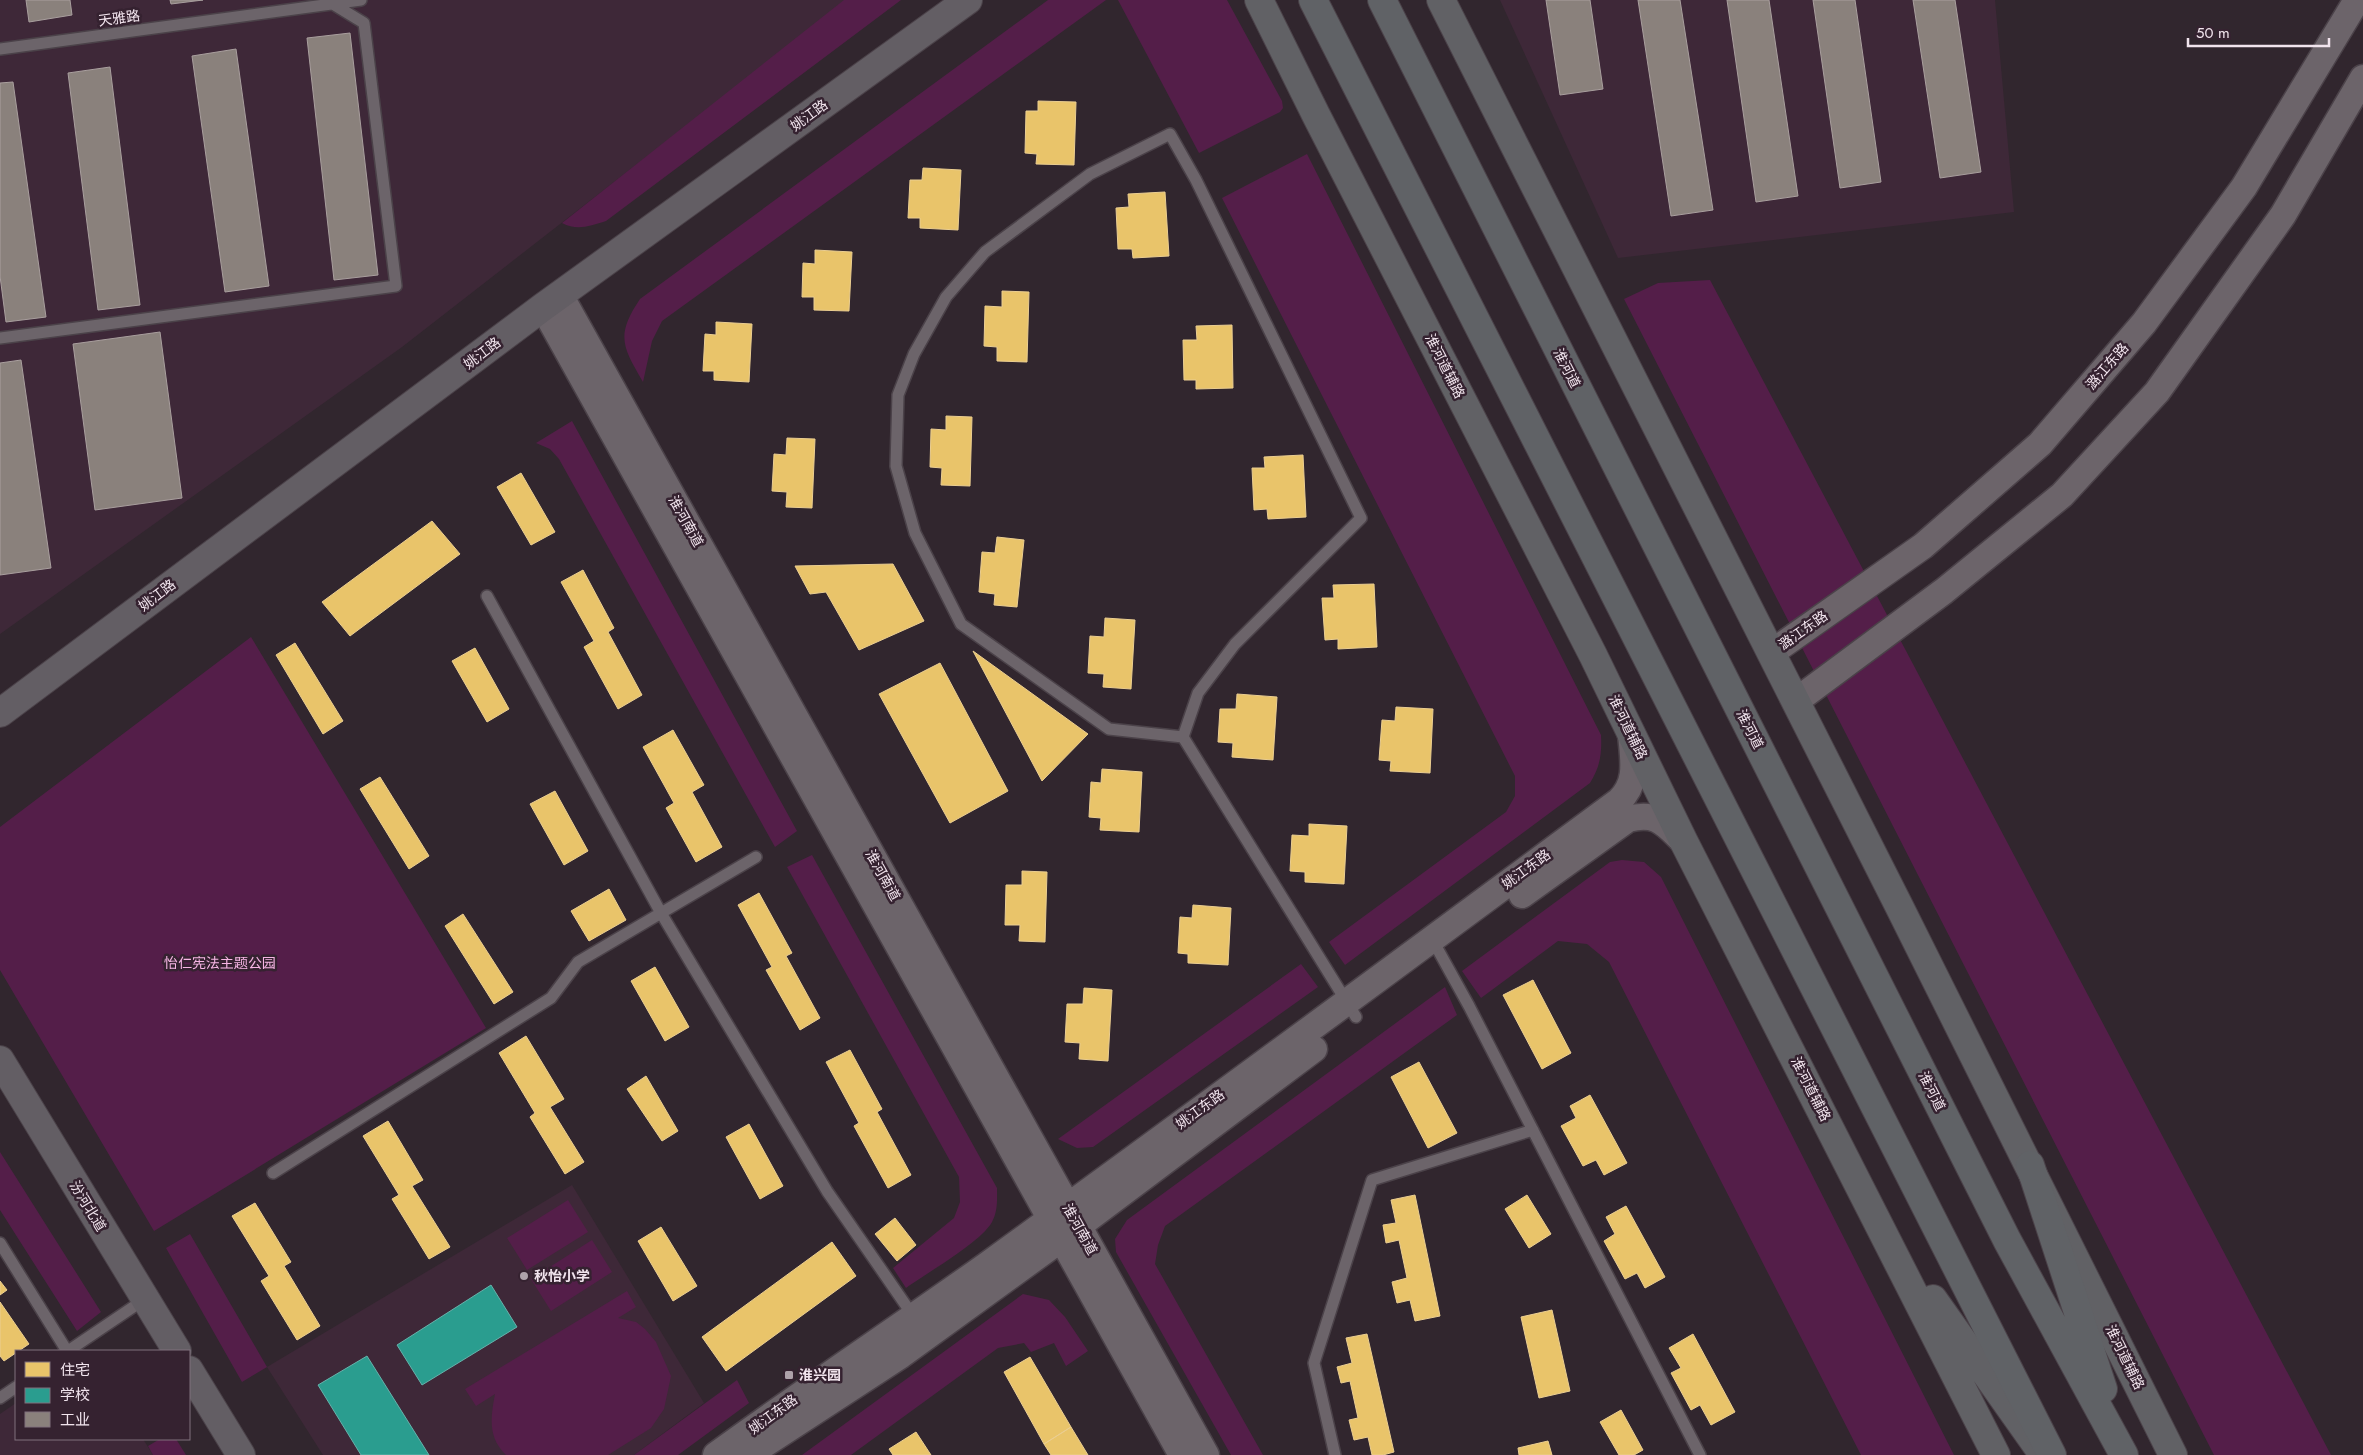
<svg xmlns="http://www.w3.org/2000/svg" width="2363" height="1455" viewBox="0 0 2363 1455" font-family="Jost,'Noto Sans SC',sans-serif">
<style>
.built{fill:#3e2838}
.green{fill:#541e49}
.homes{fill:#e9c46a;stroke:#ebce91}
.schools{fill:#2a9d8f;stroke:#66b2ab}
.industry{fill:#8a817c;stroke:#a99f9e}
.lines{fill:none;stroke-linecap:round;stroke-linejoin:round}
.service-casing{stroke:#4b4249;stroke-width:14}
.tertiary-casing{stroke:#4b4249;stroke-width:29}
.secondary-casing{stroke:#4b4249;stroke-width:30}
.primary-casing{stroke:#4b4249;stroke-width:30}
.trunk-casing{stroke:#4b4249;stroke-width:30}
.service{stroke:#6c646a;stroke-width:11}
.tertiary{stroke:#6c646a;stroke-width:26}
.secondary{stroke:#635e64;stroke-width:28}
.primary{stroke:#616165;stroke-width:28}
.trunk{stroke:#606266;stroke-width:28}
.poi-dot{fill:#aea2aa;stroke:#352230;stroke-width:2}
.labels{text-anchor:middle;stroke-width:5;stroke-linejoin:round;paint-order:stroke}
.street-label{font-size:14px;fill:#f1e4ed;stroke:#352230}
.park-label{font-size:14px;fill:#f6b5e4;stroke:#352230}
.poi-label{font-size:14px;font-weight:bold;fill:#f1e4ed;stroke:#352230;text-anchor:start}
</style>
<rect width="100%" height="100%" fill="#31262e"/>
<path class="built" d="M0 0H848L402 347 0 634Z
M1500 0H1995L2014 212 1618 258Z
M572 1185 704 1403 634 1455H323L267 1367Z
M16 1403V1439H143L153 1455H0V1414Z"/>
<path class="green" d="M844 0H901L606 221C590 226 577 231 562 223Z
M1048 0H1106L662 321 652 341 643 382C623 347 615 336 640 299Z
M1118 0H1227L1282 101 1283 108 1280 112 1199 153Z
M1307 154 1601 735C1602 754 1600 767 1590 783L1345 965 1329 942 1506 812 1515 796V776L1222 198Z
M1710 280 2331 1455H2214L1624 299 1658 283Z
M572 421 797 831 775 847 559 459 550 449 536 443Z
M251 637 486 1028 154 1231 0 970V827Z
M812 855 997 1188C997 1200 998 1211 992 1222 980 1243 928 1272 906 1288L893 1268 954 1218 960 1202 959 1177 787 867Z
M1622 860 1644 862 1661 877 1954 1455H1861L1609 962 1587 944 1558 941 1481 998 1462 971 1610 862Z
M1301 964 1318 987 1093 1147 1077 1148 1058 1139Z
M1445 987 1457 1015 1165 1226 1158 1245 1155 1264 1263 1455H1231L1116 1252 1115 1239 1127 1220Z
M0 1152 101 1312 77 1331 0 1210Z
M568 1200 588 1232 527 1270 507 1238Z
M190 1234 267 1367 242 1382 166 1248Z
M592 1240 612 1272 551 1311 531 1279Z
M627 1291 636 1307 618 1318 636 1322 645 1329 656 1342 671 1376 664 1409 651 1428 608 1455H506C487 1437 491 1416 495 1394L476 1406 465 1389Z
M1023 1294 1049 1300 1065 1317 1088 1351 1066 1366 1054 1343 1031 1352 1024 1343 998 1348 851 1455H802Z
M737 1380 749 1403 678 1455H634Z
M160 1439H176L186 1455H153L148 1446Z"/>
<path class="homes" d="M1038 101 1076 102 1074 165 1036 164 1037 154 1025 153 1026 111H1038Z
M923 168 961 170 958 230 920 228V218H908L910 180H922Z
M1165 192 1169 256 1133 258 1132 249H1118L1116 208 1129 207 1128 194Z
M815 250 852 252 849 311 814 310V297H802L803 263 815 264Z
M1002 291 1029 292 1027 362 997 361V347L984 346 985 306 1002 307Z
M716 322 752 324 749 382 714 380V371H703L705 334 716 335Z
M1232 325 1233 388 1196 389V380H1184L1183 340H1197L1196 326Z
M946 416 972 417 970 486 941 485 942 468 930 467 931 429 946 430Z
M787 438 815 439 812 508 786 507 787 492 772 491 774 454 786 455Z
M1303 455 1306 517 1268 519 1267 509 1254 510 1252 468H1265L1264 457Z
M521 473 555 532 531 545 497 487Z
M432 521 460 554 350 636 322 602Z
M997 537 1024 540 1017 607 994 605 995 594 979 592 982 552 995 553Z
M893 564 924 621 859 650 826 592 810 594 795 566Z
M583 570 614 628 608 632 642 695 618 709 584 647 594 641 561 582Z
M1374 584 1377 647 1338 649V639L1325 640 1322 598H1334L1333 585Z
M1105 618 1135 620 1131 689 1103 687 1104 674 1088 673 1090 636 1104 637Z
M295 643 343 721 323 734 276 655Z
M475 648 509 709 487 722 452 661Z
M973 651 1088 734 1042 781Z
M940 663 1008 791 950 823 879 694Z
M1237 694 1277 697 1273 760 1232 757 1233 743 1218 742 1220 709H1236Z
M1396 707 1433 709 1430 773 1390 771 1391 761 1379 760 1382 720 1395 721Z
M673 730 704 785 692 792 722 847 696 862 666 808 674 803 643 747Z
M1102 769 1142 772 1139 832 1100 830 1101 818 1089 817 1091 782 1101 783Z
M380 777 429 856 409 869 360 789Z
M555 791 588 851 564 865 530 804Z
M1309 824 1347 826 1344 884 1305 882V872L1290 871 1292 835 1309 836Z
M1022 871 1047 872 1045 942 1019 941 1020 925H1005L1006 885H1022Z
M609 889 626 920 589 941 571 911Z
M759 893 792 953 786 956 820 1018 800 1030 766 970 772 967 738 905Z
M1193 905 1231 908 1228 965 1188 963V954L1178 953 1180 917 1192 918Z
M463 914 513 992 494 1004 445 926Z
M655 967 689 1027 665 1041 631 981Z
M1533 980 1571 1053 1542 1069 1503 995Z
M1084 988 1112 990 1108 1061 1079 1059 1080 1043 1065 1042 1067 1004H1083Z
M526 1036 564 1099 550 1107 584 1162 565 1174 530 1117 535 1113 499 1053Z
M850 1050 882 1109 877 1112 911 1175 888 1188 854 1126 859 1123 826 1062Z
M1419 1062 1457 1133 1428 1148 1391 1077Z
M646 1076 678 1131 662 1141 627 1089Z
M1590 1095 1627 1163 1604 1175 1596 1160 1583 1166 1561 1126 1576 1118 1570 1106Z
M388 1121 423 1180 412 1186 450 1247 429 1259 392 1199 399 1195 363 1136Z
M749 1124 783 1186 760 1199 726 1137Z
M1415 1195 1440 1316 1415 1321 1410 1300 1397 1303 1392 1282 1407 1278 1399 1240 1386 1243 1383 1225 1396 1223 1391 1200Z
M1527 1195 1551 1234 1529 1248 1505 1209Z
M255 1203 291 1262 284 1266 320 1326 297 1340 261 1281 269 1276 232 1216Z
M1626 1206 1665 1277 1645 1288 1637 1273 1625 1279 1604 1241 1615 1234 1606 1217Z
M895 1218 916 1245 897 1261 875 1234Z
M661 1227 697 1286 673 1301 638 1241Z
M832 1242 856 1276 726 1371 702 1337Z
M0 1281 7 1290 0 1295Z
M0 1302 29 1344 4 1361 0 1356Z
M1552 1310 1570 1391 1539 1398 1521 1317Z
M1367 1334 1394 1452 1383 1455H1372L1368 1437 1354 1440 1349 1420 1358 1418 1350 1381 1341 1383 1337 1367 1352 1363 1346 1338Z
M1693 1334 1735 1412 1711 1425 1700 1405 1691 1410 1671 1373 1681 1368 1669 1348Z
M1030 1357 1071 1427 1044 1444 1004 1372Z
M1621 1410 1643 1450 1634 1455H1619L1600 1422Z
M1071 1427 1088 1455H1051L1044 1444Z
M916 1432 931 1455H893L889 1449Z
M1548 1441 1552 1455H1519L1518 1448Z"/>
<path class="schools" d="M491 1285 517 1327 422 1385 397 1345Z
M367 1356 429 1455H361L318 1385Z"/>
<path class="industry" d="M26 0H70L72 15 29 22Z
M170 0H203L171 4Z
M1546 0H1590L1603 89 1560 95Z
M1638 0H1680L1713 210 1671 216Z
M1727 0H1769L1798 196 1756 202Z
M1813 0H1855L1881 182 1840 188Z
M1913 0H1955L1981 172 1940 178Z
M350 33 378 275 334 280 307 38Z
M236 49 269 286 225 292 192 56Z
M110 67 140 305 98 310 68 73Z
M13 82 46 317 6 322 0 276V83Z
M160 332 182 498 95 510 73 344Z
M21 360 51 568 0 575V363Z"/>
<g class="lines">
<g class="service-casing">
<path id="service" d="M0 49 361 0
M0 338 396 286 364 23 333 4V0
M487 596 661 913 827 1191 914 1317
M1183 737 1198 693 1235 644 1361 518 1196 180 1170 134 1090 174 985 252 946 297 914 354 898 395 896 466 915 533 961 624 1109 729 1183 737 1356 1017
M1432 939 1469 1006 1700 1455
M273 1173 551 998 578 962 756 857
M0 1243 67 1351
M68 1351 145 1299
M0 1398 16 1387
M1335 1455 1314 1363 1372 1180 1533 1130"/>
</g>
<g class="tertiary-casing">
<path id="tertiary" d="M560 295 1206 1455
M543 307 1182 1455
M1771 653 1923 546 2040 444 2144 323 2244 187 2357 0
M1796 701 1944 591 2062 495 2157 392 2283 215 2363 78
M1522 895 1628 819C1657 811 1665 824 1684 842
M716 1455C805 1390 897 1329 987 1265 1199 1112 1409 956 1619 801 1639 782 1633 759 1631 734
M748 1455 901 1355 1061 1239 1314 1049"/>
</g>
<g class="secondary-casing">
<path id="secondary" d="M0 713 543 307 968 0
M0 1060 177 1351
M189 1370 241 1455"/>
</g>
<g class="primary-casing">
<path id="primary" d="M1259 0 1316 115 1593 655 1684 842 1996 1455
M1441 0 1899 906 2173 1455
M1933 1299 2040 1450"/>
</g>
<g class="trunk-casing">
<path id="trunk" d="M1313 0 2052 1455
M1382 0 2007 1240 2124 1455
M2030 1165 2103 1389"/>
</g>
<use href="#service" class="service"/>
<use href="#tertiary" class="tertiary"/>
<use href="#secondary" class="secondary"/>
<use href="#primary" class="primary"/>
<use href="#trunk" class="trunk"/>
</g>
<g class="poi-dot">
<circle cx="524" cy="1276" r="5"/>
<rect x="784" y="1370" width="10" height="10" rx="2.5"/>
</g>
<g class="labels">
<g class="street-label">
<text transform="translate(119 18) rotate(-8)" y="5">天雅路</text>
<text transform="translate(809 115) rotate(-36)" y="5">姚江路</text>
<text transform="translate(482 353) rotate(-37)" y="5">姚江路</text>
<text transform="translate(1445 366) rotate(63)" y="5">淮河道辅路</text>
<text transform="translate(2107 366) rotate(-49)" y="5">潞江东路</text>
<text transform="translate(1567 368) rotate(63)" y="5">淮河道</text>
<text transform="translate(686 521) rotate(61)" y="5">淮河南道</text>
<text transform="translate(157 595) rotate(-37)" y="5">姚江路</text>
<text transform="translate(1803 630) rotate(-35)" y="5">潞江东路</text>
<text transform="translate(1628 727) rotate(64)" y="5">淮河道辅路</text>
<text transform="translate(1750 729) rotate(63)" y="5">淮河道</text>
<text transform="translate(1526 869) rotate(-36)" y="5">姚江东路</text>
<text transform="translate(883 875) rotate(61)" y="5">淮河南道</text>
<text transform="translate(1811 1089) rotate(63)" y="5">淮河道辅路</text>
<text transform="translate(1932 1091) rotate(63)" y="5">淮河道</text>
<text transform="translate(1200 1109) rotate(-36)" y="5">姚江东路</text>
<text transform="translate(88 1206) rotate(59)" y="5">汾河北道</text>
<text transform="translate(1080 1229) rotate(61)" y="5">淮河南道</text>
<text transform="translate(2125 1357) rotate(64)" y="5">淮河道辅路</text>
<text transform="translate(773 1414) rotate(-36)" y="5">姚江东路</text>
</g>
<g class="park-label">
<text x="220" y="968">怡仁宪法主题公园</text>
</g>
<g class="poi-label">
<text x="534" y="1281">秋怡小学</text>
<text x="799" y="1380">淮兴园</text>
</g>
</g>
<rect x="15" y="1350" width="175" height="90" fill="#352230" stroke="#80707c"/>
<rect x="25" y="1362" width="25" height="15" fill="#e9c46a" stroke="#80707c"/>
<text x="60" y="1375" font-size="15" fill="#f1e4ed">住宅</text>
<rect x="25" y="1388" width="25" height="15" fill="#2a9d8f" stroke="#80707c"/>
<text x="60" y="1400" font-size="15" fill="#f1e4ed">学校</text>
<rect x="25" y="1412" width="25" height="15" fill="#8a817c" stroke="#80707c"/>
<text x="60" y="1425" font-size="15" fill="#f1e4ed">工业</text>
<path d="M2188 38v8h141v-8" fill="none" stroke="#f1e4ed" stroke-width="2.5"/>
<text x="2196" y="38" font-size="15" fill="#f1e4ed" stroke="#352230" stroke-width="4" paint-order="stroke">50 m</text>
</svg>
